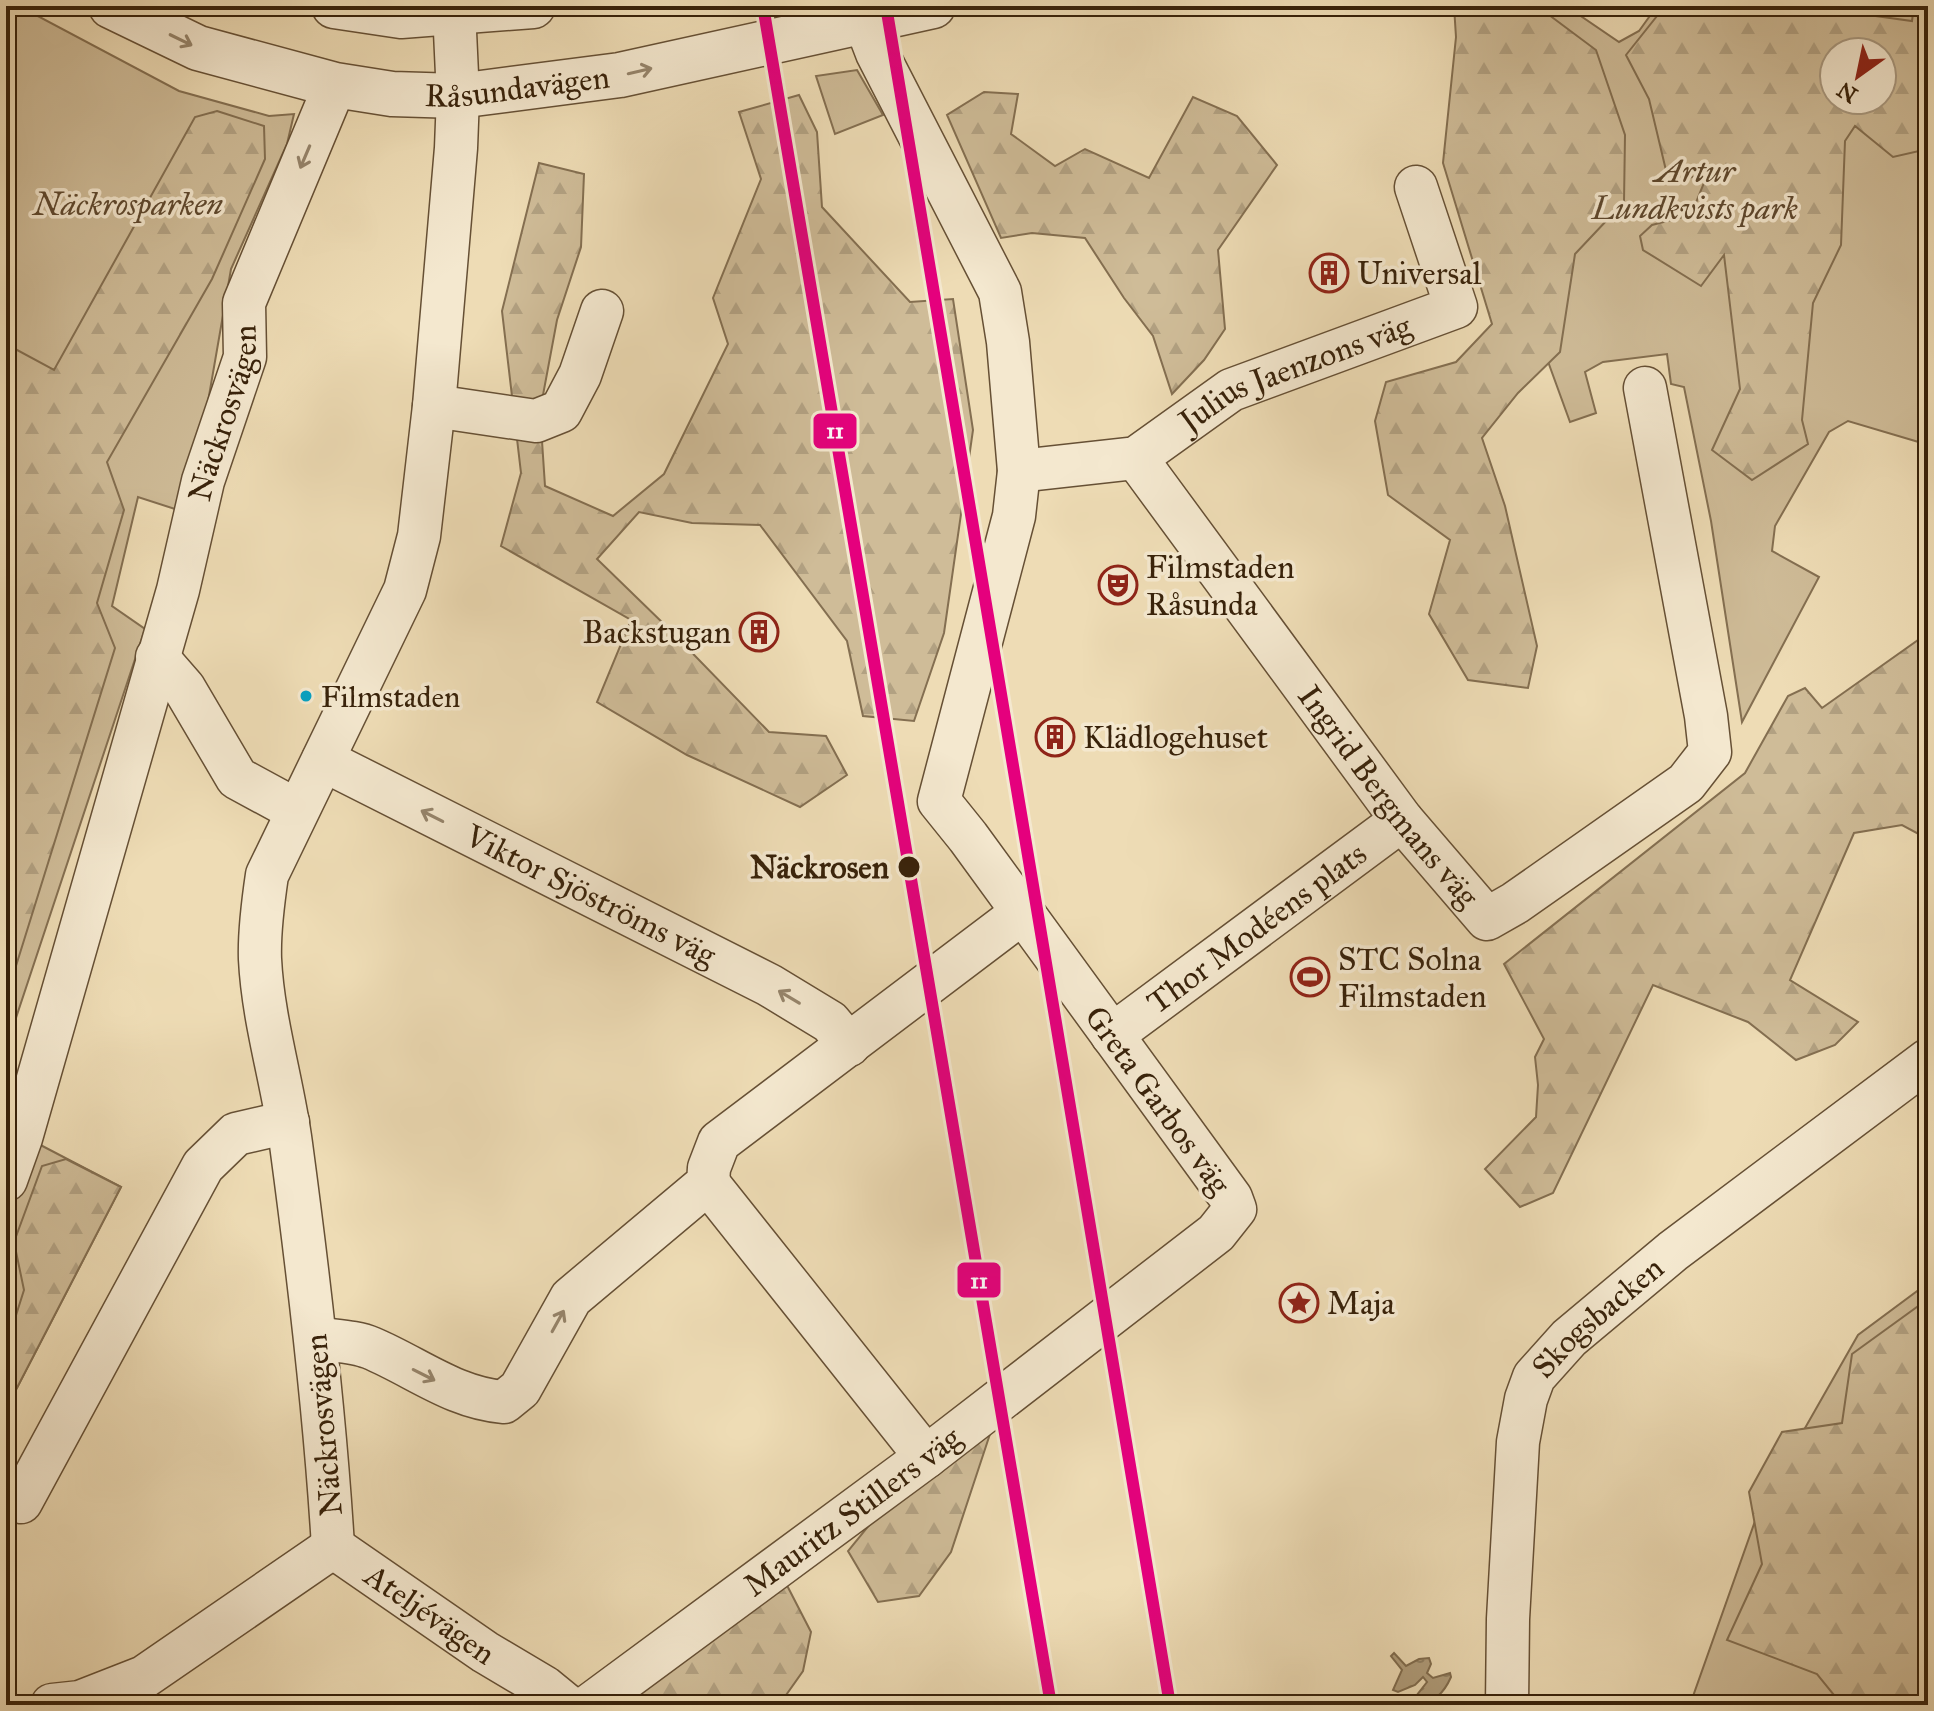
<svg xmlns="http://www.w3.org/2000/svg" width="1934" height="1711" viewBox="0 0 1934 1711" font-family="'IM FELL Great Primer',serif">
<style>
.green{fill:#cfbc98;stroke:#846f51;stroke-width:2;fill-rule:evenodd}
.forest{fill:url(#forest-firs);stroke:#846f51;stroke-width:2;fill-rule:evenodd}
.water{fill:url(#water-ripples);stroke:#806c4e;stroke-width:2}
.lines{fill:none;stroke-linecap:round;stroke-linejoin:round}
.minor-casing{stroke:#665035;stroke-width:45}
.tertiary-casing{stroke:#665035;stroke-width:47}
.minor{stroke:#f4e8cf;stroke-width:42}
.tertiary{stroke:#f4e8cf;stroke-width:44}
.metro-1-casing{stroke:#f4e8cf;stroke-width:18}
.metro-1{stroke:#e5007d;stroke-width:12}
.oneway{stroke:#96856c}
.bus-dot{fill:#03a2c4;stroke:#f4e8cf;stroke-width:3}
.stop-dot{fill:#38220a;stroke:#f4e8cf;stroke-width:3}
.labels{text-anchor:middle;stroke-width:7;stroke-linejoin:round;paint-order:stroke}
.bus-label{font-size:30px;fill:#38220a;stroke:#f4e8cf;text-anchor:start}
.street-label{font-size:32px;fill:#38220a;stroke:#f4e8cf}
.park-label{font-size:32px;font-style:italic;fill:#5e482e;stroke:#f4e8cf}
.poi-label{font-size:32px;fill:#38220a;stroke:#f4e8cf;text-anchor:start}
.stop-label{font-size:32px;font-weight:bold;fill:#38220a;stroke:#f4e8cf;text-anchor:end}
.line-badge{stroke:#f4e8cf;stroke-width:3}
.badge-label{font-size:22px;text-anchor:middle;font-weight:bold;fill:#fff}
</style>
<defs>
<pattern id="forest-firs" width="22" height="20" patternUnits="userSpaceOnUse" patternTransform="scale(2)"><rect width="22" height="20" fill="#cfbc98"/><path d="M5 1l3.5 6h-7zM16 11l3.5 6h-7z" fill="#b2a182"/></pattern>
<pattern id="water-ripples" width="26" height="14" patternUnits="userSpaceOnUse" patternTransform="scale(2)"><rect width="26" height="14" fill="#b09d7b"/><path d="M2 4q2-2 4 0t4 0M15 11q2-2 4 0t4 0" fill="none" stroke="#908063"/></pattern>
</defs>
<rect width="100%" height="100%" fill="#eedcb5"/>
<filter id="stains"><feTurbulence type="fractalNoise" baseFrequency=".0025" numOctaves="4"/><feColorMatrix values="0 0 0 0 .2 0 0 0 0 .09 0 0 0 0 .02 0 0 0 .5 -.17"/></filter>
<radialGradient id="worn" r=".72"><stop offset=".6" stop-color="#630" stop-opacity="0"/><stop offset="1" stop-color="#630" stop-opacity=".3"/></radialGradient>
<path class="green" d="M6 6H19L179 91 269 116 294 114 287 144 231 269 201 442 178 510 138 497 112 606 145 629 6 1048Z
M1503 6H1566L1619 42 1639 31 1657 6H1928V433L1922 443 1848 421 1829 432 1775 526 1772 551 1819 577 1742 722 1711 521 1684 387 1671 384 1667 354 1603 362 1585 372 1596 413 1570 422 1459 117ZM1834 52H1882V100H1834Z
M857 70 883 115 835 134 816 76Z
M6 1127 121 1187 6 1409Z
M1928 1283V1705H1699L1691 1702 1760 1507 1858 1335Z"/>
<path class="forest" d="M1454 6H1537L1596 50 1625 135 1624 202 1575 254 1560 352 1518 393 1482 438 1505 506 1537 646 1528 688 1468 680 1429 614 1450 540 1388 495 1375 421 1386 382 1456 362 1492 324 1443 163 1456 37Z
M1665 6H1796L1797 14 1847 12 1912 21 1914 6H1928V149L1893 157 1855 126 1845 141 1841 245 1813 303 1802 420 1808 444 1752 480 1712 450 1740 389 1724 255 1701 286 1643 250 1640 236 1652 225 1691 215 1708 173 1669 183 1649 99 1626 55ZM1882 52V100H1834V52Z
M984 92 1018 94 1011 134 1055 166 1085 149 1149 178 1193 97 1237 116 1277 165 1218 250 1225 329 1204 360 1172 394 1153 336 1124 298 1085 238 1032 233 1001 238 947 115Z
M799 95 817 132 822 207 910 302 953 299 973 430 944 633 914 721 863 716 847 641 760 525 692 523 639 512 597 559 667 627 769 732 826 736 847 775 800 807 687 755 597 702 631 620 501 546 521 473 502 311 539 163 584 174 581 247 557 320 540 411 545 486 613 516 664 474 728 344 713 298 761 179 739 112Z
M217 111 264 126 265 159 212 279 107 462 124 510 97 603 115 648 6 998V344L54 370 195 117Z
M1928 633V839L1902 825 1854 833 1790 980 1858 1022 1835 1045 1796 1060 1748 1022 1653 985 1553 1193 1520 1207 1485 1169 1536 1117 1538 1085 1535 1057 1544 1039 1504 964 1745 773 1788 696 1805 688 1822 708Z
M66 1159 121 1187 6 1409V1347L24 1290 14 1242 42 1166Z
M1928 1299V1705H1842L1817 1674 1727 1640 1762 1564 1749 1492 1782 1432 1842 1423 1852 1354Z
M991 1431 951 1552 919 1596 878 1602 848 1551 875 1518Z
M777 1566 811 1632 803 1671 779 1705H632L624 1692Z"/>
<path class="water" d="M1394 1653 1406 1666 1419 1659 1429 1658 1431 1664 1427 1673 1433 1678 1450 1673 1451 1677C1444 1693 1434 1703 1416 1705L1417 1695 1427 1682 1423 1677 1415 1685 1398 1692 1393 1690 1402 1670 1391 1656Z"/>
<g class="lines">
<g class="minor-casing">
<g id="minor">
<path d="M434 406 536 421 561 411 580 375 602 311"/>
<path id="s1" d="M1136 458 1402 820 1487 919 1515 903 1686 783 1710 752 1706 716 1645 388"/>
<path id="s2" d="M1019 471 1136 458 1231 390 1456 307 1416 187"/>
<path d="M157 657 184 688 237 778 296 810"/>
<path id="s3" d="M323 760 769 985 830 1022 849 1045"/>
<path id="s4" d="M1112 1035 1402 820"/>
<path id="s5" d="M6 1180 21 1138 178 590 203 481 245 357 244 303 335 85"/>
<path d="M708 1183 926 1457"/>
<path d="M316 1338C333 1341 355 1341 371 1348 416 1367 454 1398 504 1402L520 1389 571 1298 708 1183 709 1168 719 1142 1022 913"/>
<path d="M21 1502 203 1166 236 1134 288 1122"/>
<path d="M333 1547C325 1412 309 1278 291 1144 283 1083 263 1021 260 959 259 931 263 902 267 875L405 590 419 536 434 406 456 148 458 96 454 10"/>
<path id="s6" d="M333 1547 485 1652 544 1687 566 1705"/>
<path d="M52 1705 80 1702 144 1677 333 1547"/>
<path id="s7" d="M590 1705 926 1457 1216 1233 1235 1209 1231 1198 1215 1176 968 837 939 801 1014 516 1019 471 1008 342 1000 292 877 53 859 6"/>
<path id="s8" d="M1507 1705 1508 1619 1518 1442 1526 1399 1534 1377 1569 1338 1673 1251 1928 1060"/>
</g>
</g>
<g class="tertiary-casing">
<g id="tertiary">
<path id="s9" d="M111 6 198 48 335 85 392 94 458 96 620 75 933 6"/>
<path d="M334 6 401 16 533 6"/>
</g>
</g>
<use href="#minor" class="minor"/>
<use href="#tertiary" class="tertiary"/>
<g class="metro-1-casing">
<path id="metro-1" d="M763 6 1051 1705
M886 6 1170 1705"/>
</g>
<use href="#metro-1" class="metro-1"/>
</g>
<defs><path id="oneway-shaft" d="M-6 0H5M1.5-3L5.5 0L1.5 3" fill="none" stroke-width="1.6" stroke-linecap="round" stroke-linejoin="round" transform="scale(2)"/></defs>
<g class="oneway">
<use href="#oneway-shaft" transform="translate(181 40) rotate(26)"/>
<use href="#oneway-shaft" transform="translate(640 71) rotate(-13)"/>
<use href="#oneway-shaft" transform="translate(305 157) rotate(113)"/>
<use href="#oneway-shaft" transform="translate(432 816) rotate(-153)"/>
<use href="#oneway-shaft" transform="translate(789 997) rotate(-149)"/>
<use href="#oneway-shaft" transform="translate(558 1321) rotate(-61)"/>
<use href="#oneway-shaft" transform="translate(424 1375) rotate(27)"/>
</g>
<defs>
<g id="building-ring" transform="scale(2)"><circle r="9.5" fill="#f4e8cf" stroke="#8f2418" stroke-width="1.5"/><path d="M-4-6H4V6H1V3H-1V6H-4ZM-2.5-4.3h1.7v1.8h-1.7ZM.8-4.3h1.7v1.8H.8ZM-2.5-1h1.7V.8h-1.7ZM.8-1h1.7V.8H.8Z" fill="#8f2418"/></g>
<g id="theatre-ring" transform="scale(2)"><circle r="9.5" fill="#f4e8cf" stroke="#8f2418" stroke-width="1.5"/><path d="M-5-5.5Q0-4 5-5.5V0Q5 5 0 6Q-5 5-5 0ZM-3.3-2.5H-1v1.5H-3.3ZM1-2.5H3.3v1.5H1ZM-2.8 1Q0 5.5 2.8 1Z" fill="#8f2418"/></g>
<g id="stadium-ring" transform="scale(2)"><circle r="9.5" fill="#f4e8cf" stroke="#8f2418" stroke-width="1.5"/><path d="M0-5a6.5 5 0 1 0 0 10a6.5 5 0 1 0 0-10ZM-3.5-1.8h7v3.6h-7Z" fill="#8f2418"/></g>
<g id="sight-ring" transform="scale(2)"><circle r="9.5" fill="#f4e8cf" stroke="#8f2418" stroke-width="1.5"/><path d="M0-6L1.8-2.2L6-1.7L2.9 1.2L3.7 5.4L0 3.3L-3.7 5.4L-2.9 1.2L-6-1.7L-1.8-2.2Z" fill="#8f2418"/></g>
</defs>
<g fill-rule="evenodd">
<use href="#building-ring" x="1329" y="273"/>
<use href="#theatre-ring" x="1118" y="585"/>
<use href="#building-ring" x="759" y="632"/>
<use href="#building-ring" x="1055" y="737"/>
<use href="#stadium-ring" x="1310" y="977"/>
<use href="#sight-ring" x="1299" y="1303"/>
</g>
<circle class="bus-dot" cx="306" cy="696" r="7"/>
<circle class="stop-dot" cx="909" cy="867" r="12"/>
<g class="labels">
<g class="bus-label">
<text x="321" y="707">Filmstaden</text>
</g>
<g class="street-label">
<text dy="11" stroke="none"><textPath href="#s9" startOffset="422">Råsundavägen</textPath></text>
<text dy="11" stroke="none"><textPath href="#s2" startOffset="300">Julius Jaenzons väg</textPath></text>
<text dy="11" stroke="none"><textPath href="#s5" startOffset="798">Näckrosvägen</textPath></text>
<text dy="11" stroke="none"><textPath href="#s1" startOffset="422">Ingrid Bergmans väg</textPath></text>
<text dy="11" stroke="none"><textPath href="#s3" startOffset="300">Viktor Sjöströms väg</textPath></text>
<text dy="11" stroke="none"><textPath href="#s4" startOffset="180">Thor Modéens plats</textPath></text>
<text transform="translate(1158 1100) rotate(54)" y="11">Greta Garbos väg</text>
<text dy="11" stroke="none"><textPath href="#s8" startOffset="418">Skogsbacken</textPath></text>
<text transform="translate(323 1425) rotate(-95)" y="11">Näckrosvägen</text>
<text dy="11" stroke="none"><textPath href="#s7" startOffset="326">Mauritz Stillers väg</textPath></text>
<text dy="11" stroke="none"><textPath href="#s6" startOffset="118">Ateljévägen</textPath></text>
</g>
<g class="park-label">
<text x="1695" y="182">Artur<tspan x="1695" dy="37">Lundkvists park</tspan></text>
<text x="128" y="215">Näckrosparken</text>
</g>
<g class="poi-label">
<text x="1357" y="284">Universal</text>
<text x="1146" y="578">Filmstaden<tspan x="1146" dy="37">Råsunda</tspan></text>
<text x="731" y="643" text-anchor="end">Backstugan</text>
<text x="1083" y="748">Klädlogehuset</text>
<text x="1338" y="970">STC Solna<tspan x="1338" dy="37">Filmstaden</tspan></text>
<text x="1327" y="1314">Maja</text>
</g>
<g class="stop-label">
<text x="889" y="878">Näckrosen</text>
</g>
</g>
<g class="line-badge">
<rect x="812" y="412" width="46" height="38" rx="8" fill="#e5007d"/>
<rect x="956" y="1261" width="46" height="38" rx="8" fill="#e5007d"/>
</g>
<g class="badge-label">
<text x="835" y="438">11</text>
<text x="979" y="1288">11</text>
</g>
<rect width="1934" height="1711" fill="none" stroke="#eedcb5" stroke-width="32"/>
<rect x="8" y="8" width="1918" height="1695" fill="none" stroke="#38220a" stroke-width="4"/>
<rect x="16" y="16" width="1902" height="1679" fill="none" stroke="#38220a" stroke-width="2"/>
<g transform="translate(1858 76) rotate(213)"><circle r="38" fill="#f4e8cf" stroke="#a99980" stroke-width="2"/>
<path d="M0-6L14 30L0 20L-14 30Z" fill="#8f2418"/>
<text y="-12" font-size="22" font-weight="bold" text-anchor="middle" fill="#38220a">N</text>
</g>
<rect width="100%" height="100%" filter="url(#stains)"/>
<rect width="100%" height="100%" fill="url(#worn)"/>
</svg>
